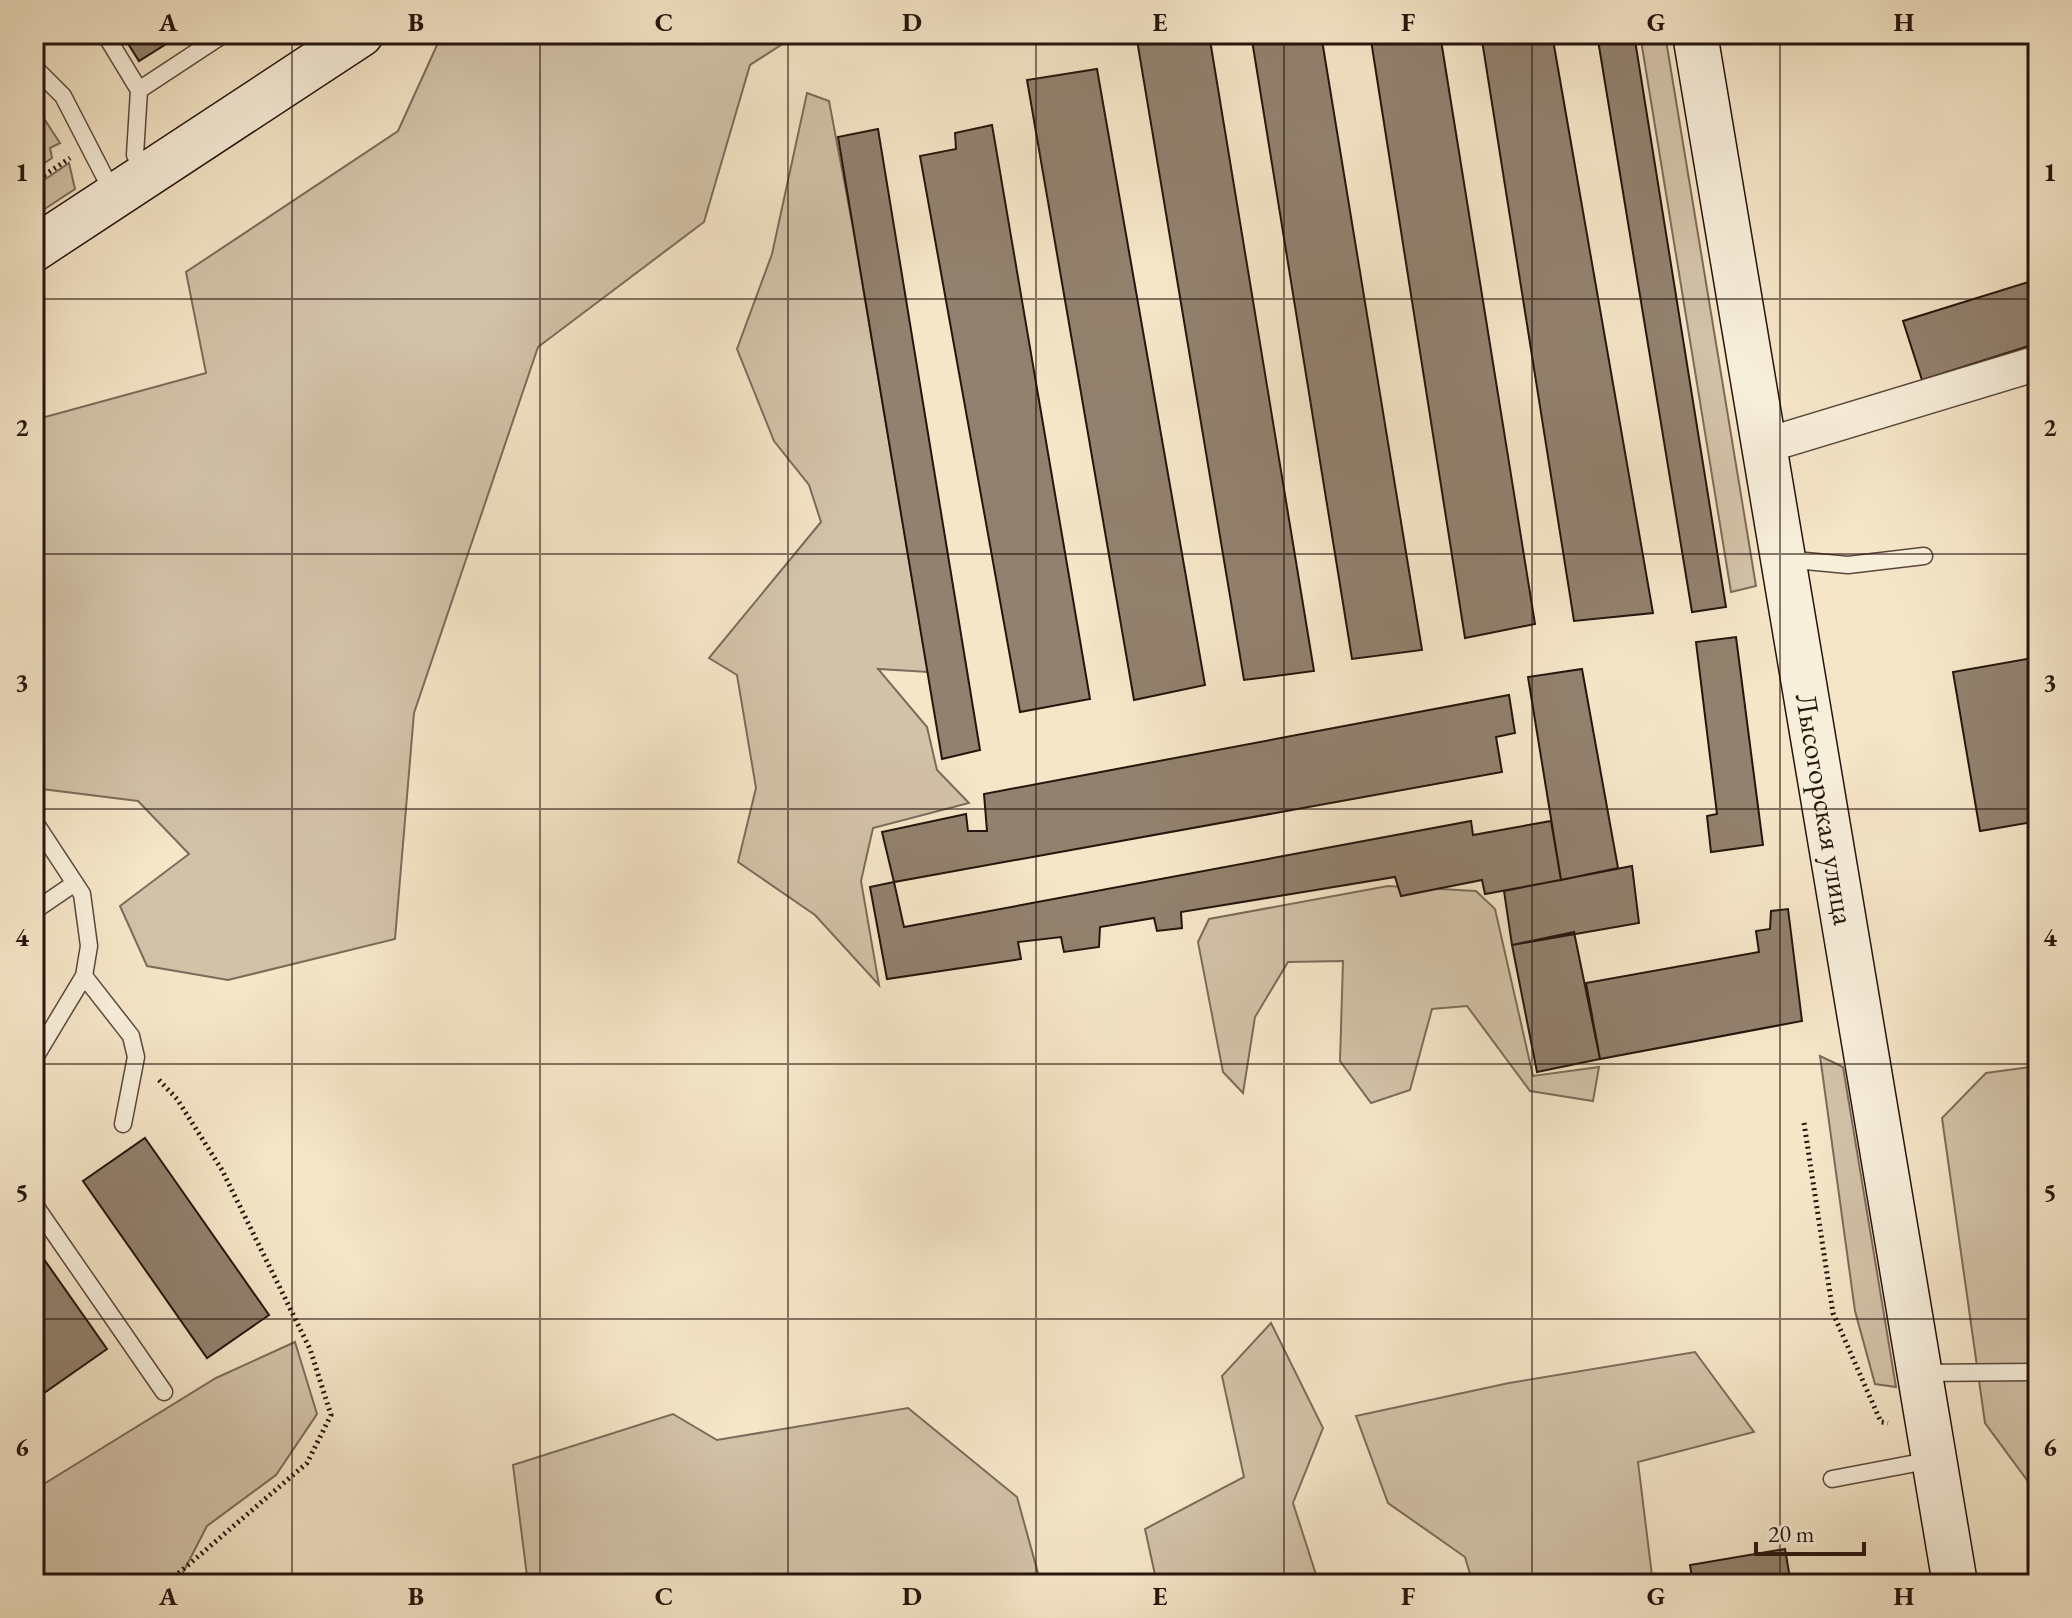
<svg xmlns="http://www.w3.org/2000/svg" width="2072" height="1618" viewBox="0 0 2072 1618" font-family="'EB Garamond',serif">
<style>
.green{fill:#d2c2a8;stroke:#7c6b5a;stroke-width:2}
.building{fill:#92816e;stroke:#26140d;stroke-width:2}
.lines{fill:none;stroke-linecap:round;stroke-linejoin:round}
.lane-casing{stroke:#5a483c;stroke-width:19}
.street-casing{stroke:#5a483c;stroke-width:37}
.secondary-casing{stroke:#26140d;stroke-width:47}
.path{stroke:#26140d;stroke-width:5;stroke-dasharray:2 4;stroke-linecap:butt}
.lane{stroke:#f8efdb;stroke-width:16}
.street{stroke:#f8efdb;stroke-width:34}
.secondary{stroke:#f8efdb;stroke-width:44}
.grid{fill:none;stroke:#26140d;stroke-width:2;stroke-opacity:0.55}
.labels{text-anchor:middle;stroke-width:6;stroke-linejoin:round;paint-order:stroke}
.street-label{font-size:30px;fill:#26140d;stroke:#f8efdb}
.neatline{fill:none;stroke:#26140d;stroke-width:3}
.grid-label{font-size:26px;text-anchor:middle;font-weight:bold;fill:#26140d}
</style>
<rect width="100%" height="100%" fill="#f5e6c8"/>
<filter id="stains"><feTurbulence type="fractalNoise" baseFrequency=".0025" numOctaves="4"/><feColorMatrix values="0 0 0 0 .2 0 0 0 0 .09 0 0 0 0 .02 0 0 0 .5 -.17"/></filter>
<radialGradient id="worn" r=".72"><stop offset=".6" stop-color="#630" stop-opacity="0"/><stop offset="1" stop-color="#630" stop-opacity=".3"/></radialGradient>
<path class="green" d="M442 34H798L750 65 704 222 538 347 414 713 395 939 228 980 147 966 120 906 189 854 138 801 34 788V420L206 373 186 272 398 131Z
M1640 34H1665L1756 586 1731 592Z
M807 93 829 101 853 228 928 672 878 669 927 727 937 770 969 803 873 828 861 881 879 985 815 915 738 862 756 788 737 675 709 658 821 522 809 485 774 441 737 349 772 254Z
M41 114 60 143 50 148 52 158 34 170V119Z
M69 163 75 189 34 216V187Z
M1388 886 1476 891 1495 909 1533 1076 1599 1067 1593 1101 1530 1091 1467 1006 1432 1009 1410 1090 1371 1103 1340 1061 1343 961 1288 962 1255 1017 1243 1093 1223 1072 1198 942 1209 919Z
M1820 1056 1843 1067 1896 1387 1875 1384 1855 1311Z
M2038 1066V1495L1985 1423 1942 1118 1986 1073Z
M1271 1323 1323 1428 1293 1503 1319 1584H1157L1145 1529 1244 1477 1222 1376Z
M295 1342 317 1414 276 1475 207 1526 177 1584H34V1490L216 1378Z
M1695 1352 1754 1432 1638 1462 1653 1584H1473L1465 1557 1388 1503 1356 1416 1509 1383Z
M908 1408 1017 1497 1041 1584H528L513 1465 673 1414 717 1440Z"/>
<path class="building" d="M122 34H182L139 61Z
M1136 34H1209L1314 671 1244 680Z
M1251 34H1321L1422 650 1352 659Z
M1370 34H1440L1535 624 1465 638Z
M1481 34H1552L1653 613 1574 621Z
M1597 34H1634L1726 607 1692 612Z
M1097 69 1205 685 1134 700 1027 80Z
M992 125 1090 699 1020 712 920 156 956 149 955 133Z
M878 129 980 750 942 759 838 137Z
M2038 279V343L1922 380 1903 321Z
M1736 637 1763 845 1711 852 1707 816 1717 814 1696 642Z
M2038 657V821L1980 831 1953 672Z
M1582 669 1618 868 1561 880 1528 677Z
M1509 695 1515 733 1496 737 1502 772 894 882 882 832 966 814 968 831H987L984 794Z
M1471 821 1473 835 1551 821 1561 880 1485 894 1482 880 1401 896 1395 877 1181 912 1182 928 1157 931 1154 918 1100 927 1099 947 1064 952 1061 937 1018 942 1021 959 887 979 870 887 894 882 904 927Z
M1632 866 1639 923 1512 945 1504 891Z
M1788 909 1802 1021 1600 1059 1586 983 1759 952 1756 931 1770 929 1771 911Z
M1574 932 1600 1059 1537 1072 1512 945Z
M145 1138 269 1315 207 1358 83 1181Z
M34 1245 107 1349 34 1400Z
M1785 1549 1791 1584H1693L1690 1565Z"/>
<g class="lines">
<g class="lane-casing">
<path id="lane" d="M105 34 139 90
M34 67 63 96 113 193
M145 172 135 155 139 90 224 34
M1784 559 1848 565 1924 556
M34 821 82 894 89 946 84 976 34 1059
M34 911 75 883
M84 976 131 1036 136 1057 123 1124
M34 1204 164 1392
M1920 1373 2038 1372
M1832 1479 1932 1460"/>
</g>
<g class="street-casing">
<path id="street" d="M1764 446 2038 363"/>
</g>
<g class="secondary-casing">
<g id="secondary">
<path id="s1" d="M1695 34 1955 1584"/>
<path d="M34 249 361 34"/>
</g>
</g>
<path class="path" d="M34 182 70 158
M159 1080 177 1099 222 1170 310 1349 331 1415 307 1463 166 1584
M1804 1123 1833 1313 1881 1422 1888 1423"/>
<use href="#lane" class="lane"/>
<use href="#street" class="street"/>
<use href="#secondary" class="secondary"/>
</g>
<path class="grid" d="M292 34V1584M540 34V1584M788 34V1584M1036 34V1584M1284 34V1584M1532 34V1584M1780 34V1584M34 299H2038M34 554H2038M34 809H2038M34 1064H2038M34 1319H2038"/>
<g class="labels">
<g class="street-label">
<text dy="10" stroke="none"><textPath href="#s1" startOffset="786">Лысогорская улица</textPath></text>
</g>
</g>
<rect width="2072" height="1618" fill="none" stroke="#f5e6c8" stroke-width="88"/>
<path d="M1756 1542v12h108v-12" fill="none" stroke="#26140d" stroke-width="4"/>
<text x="1768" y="1542" font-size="24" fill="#26140d" stroke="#f8efdb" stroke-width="6" paint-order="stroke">20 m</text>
<rect x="44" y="44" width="1984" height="1530" class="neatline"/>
<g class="grid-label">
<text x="168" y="31">A</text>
<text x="416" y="31">B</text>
<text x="664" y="31">C</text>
<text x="912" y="31">D</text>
<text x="1160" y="31">E</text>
<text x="1408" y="31">F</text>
<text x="1656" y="31">G</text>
<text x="1904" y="31">H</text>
<text x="22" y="181">1</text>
<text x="2050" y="181">1</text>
<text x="22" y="436">2</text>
<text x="2050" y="436">2</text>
<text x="22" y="691">3</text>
<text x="2050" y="691">3</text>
<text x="22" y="946">4</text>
<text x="2050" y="946">4</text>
<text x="22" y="1201">5</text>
<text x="2050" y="1201">5</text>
<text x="22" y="1456">6</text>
<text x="2050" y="1456">6</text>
<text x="168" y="1605">A</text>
<text x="416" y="1605">B</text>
<text x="664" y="1605">C</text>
<text x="912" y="1605">D</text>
<text x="1160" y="1605">E</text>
<text x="1408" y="1605">F</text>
<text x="1656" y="1605">G</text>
<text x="1904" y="1605">H</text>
</g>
<rect width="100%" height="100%" filter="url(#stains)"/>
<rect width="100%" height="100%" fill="url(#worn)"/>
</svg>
